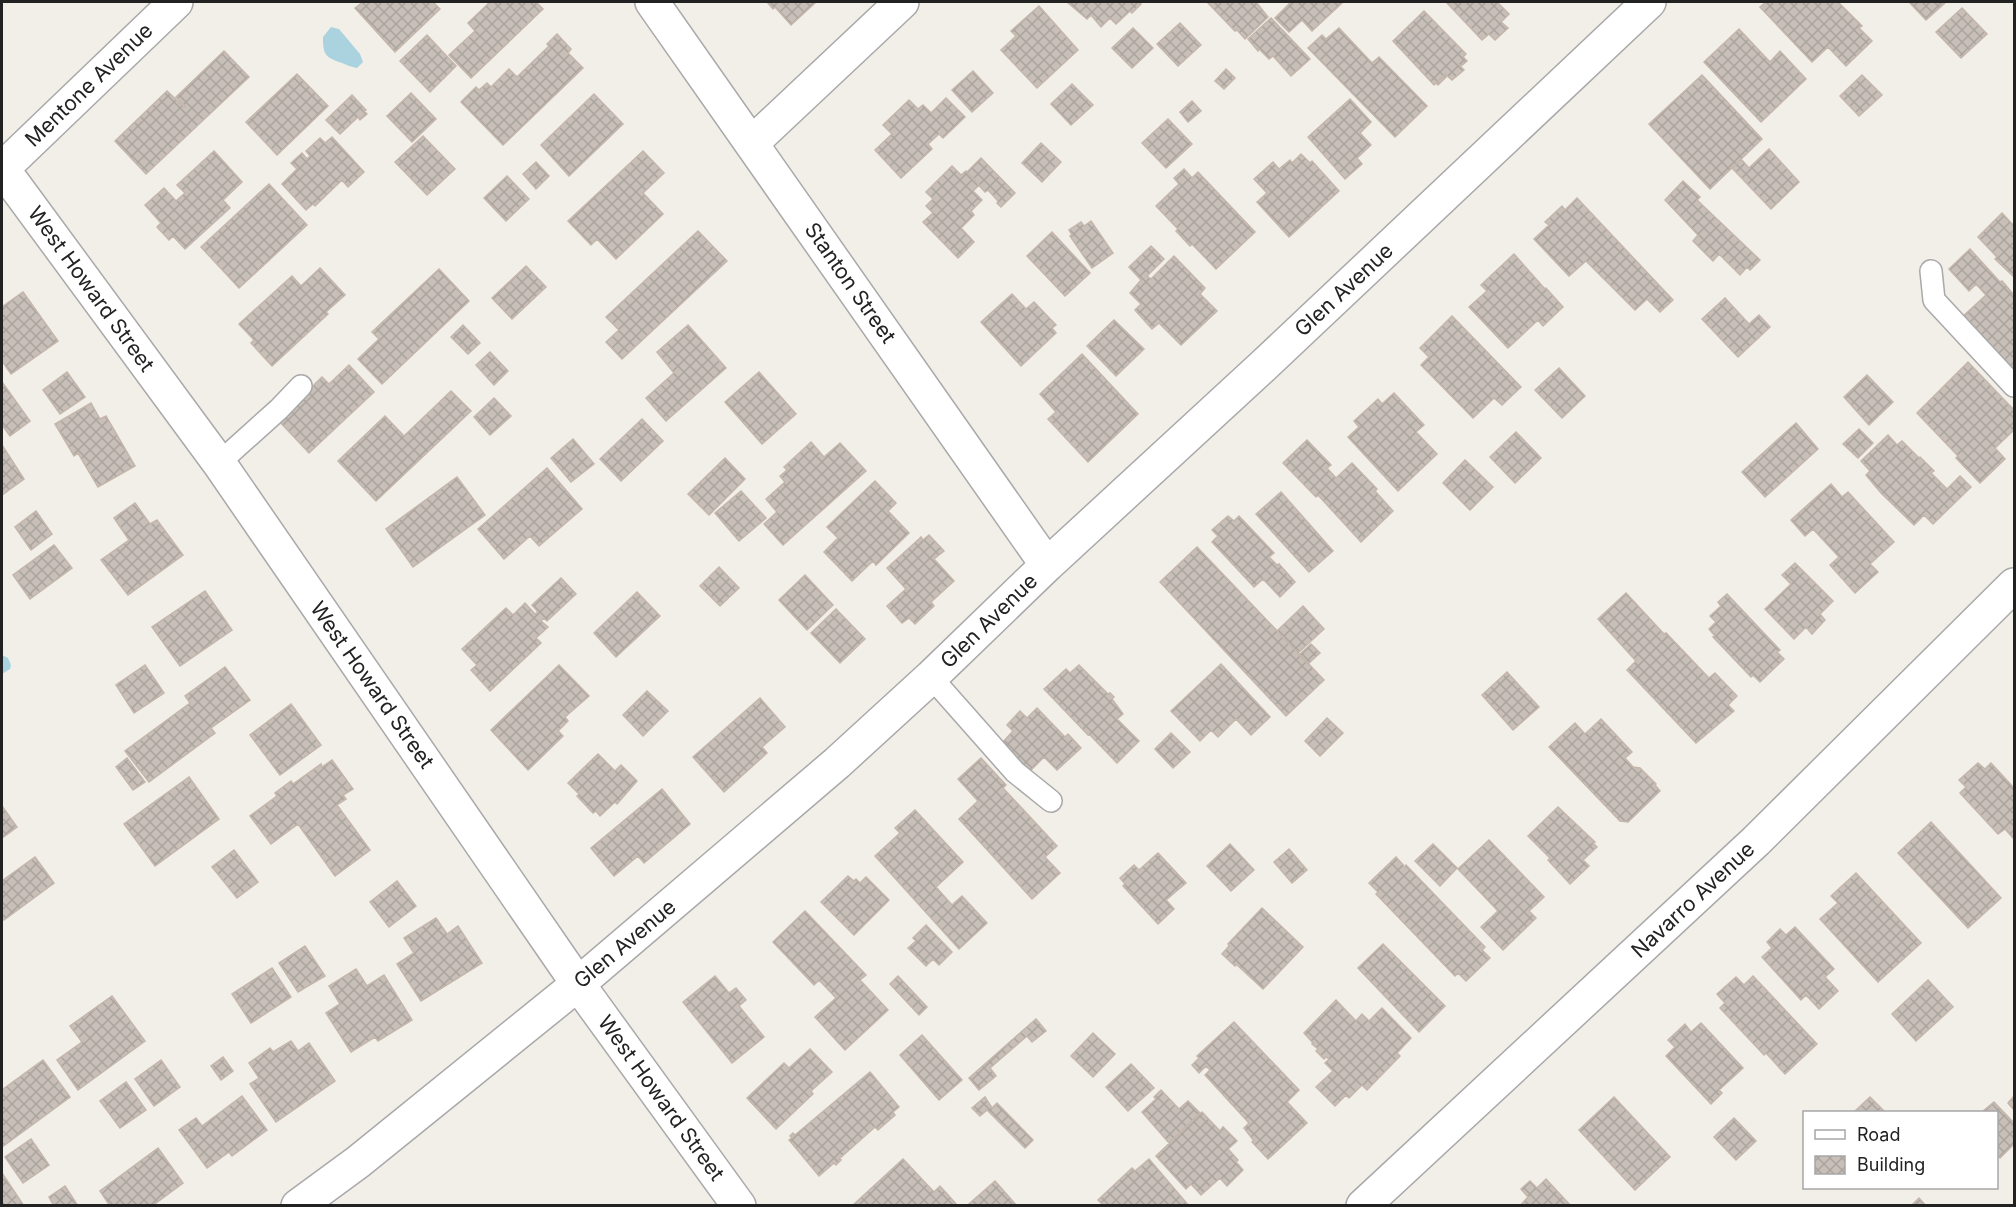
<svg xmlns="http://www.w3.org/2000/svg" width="2016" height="1207" viewBox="0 0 2016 1207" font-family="Inter,sans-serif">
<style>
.water{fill:#aad3df}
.building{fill:url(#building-cross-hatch);stroke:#c4b6ab;stroke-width:1.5}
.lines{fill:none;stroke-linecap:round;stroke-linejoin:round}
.service-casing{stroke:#a9a9a9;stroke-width:24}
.minor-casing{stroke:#a9a9a9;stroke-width:36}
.service{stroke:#fff;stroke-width:21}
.minor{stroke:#fff;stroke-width:33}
.labels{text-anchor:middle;stroke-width:5;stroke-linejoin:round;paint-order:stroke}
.street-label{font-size:21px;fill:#222;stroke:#fff}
</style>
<defs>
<pattern id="building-cross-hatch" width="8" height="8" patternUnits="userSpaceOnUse" patternTransform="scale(1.5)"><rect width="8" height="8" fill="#c7bfb8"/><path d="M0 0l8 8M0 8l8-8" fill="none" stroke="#aba49e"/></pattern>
</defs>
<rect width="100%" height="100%" fill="#f2efe9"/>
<path class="water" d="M331 27 339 29 360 54 363 62 357 68C351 67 347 65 342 63 325 57 323 55 323 37Z
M2 655 8 658 11 665 10 669 2 674Z"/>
<path class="building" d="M363 2H433L440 9 395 52 355 8Z
M490 2H536L543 9 471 78 449 55 475 31 468 23Z
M767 2H816L791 25 775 7 773 9Z
M1067 2H1139L1141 4 1132 13 1130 11 1116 24 1110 18 1101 27 1091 15 1087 19Z
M1207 2H1256L1268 17 1245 39 1237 30 1235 31Z
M1291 2H1343L1312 31 1302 20 1289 32 1275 18Z
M1446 2H1497L1509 14 1501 22 1508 28 1495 40 1489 34 1482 40Z
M1766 2H1838L1862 26 1859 28 1872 41 1846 66 1828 47 1812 62 1760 7Z
M1909 2H1946L1926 20Z
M1039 6 1078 50 1037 88 1001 50 1016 36 1011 31Z
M1962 8 1987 34 1961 58 1936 32Z
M1424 11 1466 54 1463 57 1467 61 1461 66 1457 63 1464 70 1452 80 1445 74 1434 85 1393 41Z
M1271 18 1310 59 1291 76 1273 56 1269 59 1259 49 1258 51 1248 39Z
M1180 23 1201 45 1178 66 1157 44Z
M1133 28 1153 48 1132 68 1112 48Z
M1339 28 1372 63 1379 57 1427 106 1395 137 1308 48 1322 35 1326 39Z
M1739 29 1770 62 1780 51 1806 79 1761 122 1704 62Z
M557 34 571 49 568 53 583 68 503 145 461 102 476 87 479 90 487 83 491 87 509 69 517 77 549 46 547 44Z
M427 35 456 66 430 92 400 61Z
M224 51 249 77 146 174 115 141 167 91 184 107 185 106 176 97Z
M1226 69 1235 78 1224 89 1215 81Z
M973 71 993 93 972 112 952 90Z
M297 74 328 106 277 155 246 122Z
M1445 75 1446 77 1438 85 1436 83Z
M1702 75 1762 139 1710 189 1649 124Z
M1862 75 1882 95 1859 116 1840 96Z
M1072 84 1093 105 1071 125 1051 104Z
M411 93 436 119 412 142 387 116Z
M594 94 623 124 569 176 541 145Z
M352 95 366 110 364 111 367 114 360 120 358 117 340 134 326 120Z
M946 98 965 117 943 138 939 134 928 144 932 149 901 178 875 150 892 134 883 125 909 100 918 109 923 105 931 113Z
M1350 99 1371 122 1360 133 1371 145 1357 158 1362 164 1345 179 1308 137Z
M1192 101 1201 111 1188 122 1180 112Z
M1168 119 1192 144 1166 168 1142 143Z
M423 136 455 169 427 195 395 162Z
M332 137 364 172 348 187 342 180 315 206 313 204 306 210 282 184 297 169 291 163 302 153 307 159 310 156 306 151 320 138 325 143Z
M1041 143 1061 162 1042 182 1022 163Z
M1769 149 1799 182 1771 209 1732 168 1741 159 1749 168Z
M214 151 242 182 223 200 230 208 185 249 173 236 169 240 157 227 161 223 145 205 164 188 176 201 185 193 177 185Z
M643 151 664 173 643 193 663 214 616 259 597 239 591 245 568 221Z
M1301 154 1310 163 1312 161 1339 191 1289 237 1257 202 1267 193 1254 179 1273 162 1279 169 1290 160 1292 163Z
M981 158 1015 193 1001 207 997 203 998 201 988 190 985 192 967 172Z
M536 162 549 176 536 189 523 174Z
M952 166 961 175 966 171 979 185 973 191 982 200 971 211 974 215 961 228 974 242 958 258 923 222 933 213 926 206 933 199 926 192Z
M1184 169 1192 178 1198 172 1255 232 1216 269 1192 244 1190 246 1176 231 1178 229 1156 206 1179 184 1174 178Z
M507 176 529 199 506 221 484 198Z
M1683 181 1700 197 1697 200 1760 260 1750 270 1747 267 1740 275 1719 254 1713 261 1693 241 1698 235 1665 200Z
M269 184 307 225 239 288 201 247Z
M1577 198 1673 300 1660 312 1647 299 1635 310 1586 261 1569 276 1534 239 1549 225 1545 222 1562 206 1565 210Z
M2002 213 2014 226V274L2013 276 1995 259 1997 257 1978 237Z
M1091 221 1113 253 1092 268 1070 236 1072 235 1069 230 1081 222 1084 226Z
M698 231 727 261 622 359 606 342 619 330 606 317Z
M1052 232 1090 273 1065 296 1027 256Z
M1151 246 1164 259 1147 276 1151 279 1174 256 1205 288 1200 294 1217 311 1181 345 1159 323 1152 329 1135 310 1141 304 1130 293 1141 280 1129 267Z
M1970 249 2000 282 2002 281 2014 295V379L1960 319 1986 295 1976 284 1969 291 1949 269Z
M1514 254 1545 289 1546 288 1563 307 1543 326 1538 320 1508 348 1469 307 1487 291 1481 285Z
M526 266 546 287 512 319 492 298Z
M320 268 345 295 326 312 328 314 272 366 251 343 254 340 239 324 292 276 301 286Z
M439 269 469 301 382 384 358 359 379 339 372 332Z
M23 292 58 341 11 374 2 361V307Z
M1012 294 1026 309 1034 302 1056 325 1052 328 1056 333 1021 366 981 322Z
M1725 298 1749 324 1759 315 1770 327 1738 357 1702 319Z
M1452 316 1521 387 1502 405 1494 398 1473 418 1421 365 1429 357 1420 348Z
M1114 320 1144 349 1116 376 1087 346Z
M463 325 480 343 468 354 451 337Z
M688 325 726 368 666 421 646 398 674 373 657 352Z
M490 352 508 371 494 385 476 365Z
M1082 354 1138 414 1088 462 1048 419 1056 412 1040 394Z
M1968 362 2014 410V430L1995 448 2005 459 1980 483 1956 458 1958 456 1917 413Z
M349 365 374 392 309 453 278 420 322 377 329 384Z
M1559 368 1585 396 1562 418 1535 390Z
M67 372 85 397 60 414 43 390Z
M759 372 796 414 762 444 725 402Z
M1867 375 1893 402 1869 425 1844 397Z
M2 382 30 421 10 436 2 425Z
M451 391 471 411 376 501 338 461 385 416 404 436Z
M1394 393 1424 425 1416 432 1437 454 1398 491 1348 437 1359 427 1354 421 1378 399 1382 404Z
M494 398 511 416 490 435 474 417Z
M91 403 100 419 106 416 135 466 98 487 78 453 74 456 55 424Z
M642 419 663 441 621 481 600 459Z
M1796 423 1818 449 1765 497 1742 472Z
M1859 429 1873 443 1858 458 1843 444Z
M1516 432 1541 458 1515 483 1490 457Z
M1888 435 1897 445 1902 441 1919 458 1920 457 1934 471 1931 473 1947 489 1960 476 1971 487 1933 524 1924 515 1914 525 1881 493 1866 475 1870 471 1861 461Z
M573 439 594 464 571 482 551 458Z
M1307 440 1331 465 1327 468 1336 478 1352 463 1377 489 1375 491 1393 511 1361 542 1318 495 1316 497 1283 463Z
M811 442 824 457 840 443 866 471 783 545 764 524 777 512 766 499 785 482 780 476 787 470 784 467Z
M2 445 24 479 2 495Z
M725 458 745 479 709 515 688 494Z
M1465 460 1493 487 1470 510 1443 483Z
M547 468 582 509 539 546 530 536 504 559 478 529Z
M457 477 485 515 413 567 386 529Z
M875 481 896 503 888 511 909 533 876 565 873 561 852 581 824 552 838 538 827 527Z
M1831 484 1842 497 1848 492 1894 542 1870 564 1878 572 1855 593 1830 565 1839 557 1813 529 1805 536 1791 520Z
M741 491 766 518 739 541 715 513Z
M1281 492 1333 551 1309 572 1256 514Z
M135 503 150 524 157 520 183 555 128 595 101 560 129 540 114 518Z
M36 511 52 534 31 550 15 527Z
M1228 516 1234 521 1239 516 1274 553 1269 557 1277 565 1279 564 1295 582 1280 597 1263 579 1254 587 1212 542 1218 536 1212 530Z
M929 535 944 551 934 559 954 581 931 602 934 606 915 624 909 618 902 623 887 606 906 589 887 568 919 539 921 537 923 540Z
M54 545 72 568 30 599 13 575Z
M1197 547 1324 680 1286 716 1160 582Z
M1795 563 1833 601 1820 614 1825 620 1812 634 1806 627 1794 639 1765 609 1791 584 1782 575Z
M719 567 739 588 720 606 700 586Z
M805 575 833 605 807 630 779 600Z
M561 578 576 594 547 621 544 618 541 621 548 627 536 638 541 643 490 691 471 670 477 665 462 649 506 608 513 615 525 603 535 614 538 612 532 605Z
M205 591 232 630 180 666 152 627Z
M637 592 660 616 616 657 594 633Z
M1626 593 1664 634 1666 633 1709 678 1715 673 1737 696 1728 705 1734 711 1696 743 1627 670 1636 661 1598 619Z
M1727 594 1780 650 1777 652 1784 659 1760 682 1753 675 1751 677 1713 637 1715 636 1709 629 1716 622 1710 616 1721 606 1718 602Z
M1303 606 1324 629 1298 653 1277 631Z
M836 609 865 639 840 663 811 633Z
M1311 644 1320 653 1308 664 1299 655Z
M1221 664 1270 717 1251 735 1236 719 1218 737 1211 730 1200 741 1171 711Z
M145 665 164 693 134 713 116 685Z
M559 665 589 696 565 717 568 721 558 731 563 736 528 770 491 730Z
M1079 665 1108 694 1110 693 1114 697 1112 699 1123 714 1117 719 1139 741 1117 763 1089 734 1088 735 1044 689 1066 669 1070 673Z
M225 667 250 700 211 728 215 733 149 782 125 751 190 703 185 696Z
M1507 672 1539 707 1513 730 1482 695Z
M647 691 668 711 643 736 623 715Z
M760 698 785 727 762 747 767 753 724 792 693 757Z
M291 704 321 745 280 775 250 735Z
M1037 708 1065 737 1068 734 1081 748 1057 770 1044 757 1030 771 1025 766 1022 768 1002 743 1013 731 1007 725 1020 711 1027 718Z
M1327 718 1343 733 1320 756 1305 741Z
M1601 719 1632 752 1625 758 1633 767 1640 768 1656 784 1655 785 1660 791 1628 822 1620 821 1549 747 1575 723 1585 734Z
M1171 733 1190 752 1173 768 1155 749Z
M598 754 615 771 621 765 637 781 617 804 615 802 600 816 596 811 593 813 577 796 579 794 568 783Z
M127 758 145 782 133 790 116 767Z
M981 758 1006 785 1003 788 1057 846 1045 857 1060 873 1032 899 959 819 978 801 958 779Z
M332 760 353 789 343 795 346 799 337 805 370 850 335 876 298 824 271 844 250 816 277 796 275 793 291 781 293 784 321 764 322 767Z
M1978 763 1985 769 1991 763 2014 788V839L2005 829 1998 834 1960 793 1966 787 1959 780Z
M189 777 219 819 155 866 124 824Z
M662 789 690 824 644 863 638 856 614 876 591 848Z
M2 806 17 827 2 838Z
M1558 807 1595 842 1593 843 1597 847 1583 860 1589 866 1570 884 1548 860 1550 858 1528 836Z
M915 810 963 862 936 887 952 905 962 896 987 923 959 949 875 856 900 833 895 828Z
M1931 822 2001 898 1968 928 1898 853Z
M1489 840 1544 897 1529 911 1536 918 1503 950 1481 927 1498 911 1458 869Z
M1230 844 1254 870 1231 891 1207 866Z
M1433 844 1457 868 1440 886 1415 861Z
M1289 849 1307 870 1292 883 1274 862Z
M234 850 258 882 237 898 212 867Z
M1158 853 1186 883 1166 900 1174 909 1158 924 1123 886 1125 884 1120 878 1134 865 1139 870Z
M35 857 54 883 4 920 2 917V881Z
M1396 857 1405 867 1406 865 1485 947 1482 950 1490 958 1466 981 1458 973 1455 976 1376 894 1378 892 1369 883Z
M1856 873 1921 943 1878 982 1820 919 1838 903 1831 896Z
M848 876 854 881 856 879 860 883 866 877 889 900 854 935 821 902Z
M397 881 416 906 389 927 370 902Z
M1262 908 1303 947 1263 989 1236 964 1235 966 1222 954 1229 946 1228 944Z
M805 911 866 975 860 980 888 1010 845 1050 815 1017 836 998 819 980 814 985 773 942Z
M436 918 447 934 458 926 482 963 421 1001 397 964 414 953 404 938Z
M926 925 952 952 939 965 933 959 926 966 908 948 916 941 913 938Z
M1795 927 1834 969 1825 977 1838 991 1819 1009 1806 995 1801 1000 1762 957 1772 948 1767 942 1780 929 1786 935Z
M1383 944 1445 1006 1419 1032 1358 968Z
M305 946 325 976 298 992 279 963Z
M272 968 291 997 251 1023 232 994Z
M356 969 367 986 384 975 412 1020 378 1041 375 1037 351 1052 326 1013 340 1004 329 986Z
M715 976 729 993 736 988 746 1000 739 1006 764 1037 732 1063 683 1002Z
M898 976 927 1007 919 1015 890 984Z
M1753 976 1817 1044 1785 1074 1766 1053 1764 1055 1720 1008 1725 1003 1717 994 1736 977 1744 985Z
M1928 980 1953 1007 1916 1041 1892 1014Z
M112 996 145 1041 78 1090 57 1060 82 1042 70 1026Z
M1336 1000 1356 1021 1362 1014 1369 1021 1382 1008 1411 1038 1397 1053 1400 1056 1367 1090 1362 1085 1349 1098 1346 1095 1335 1106 1316 1087 1333 1071 1325 1063 1329 1059 1326 1057 1324 1059 1316 1051 1318 1049 1312 1044 1313 1043 1304 1033Z
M1036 1019 1046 1031 1032 1042 1027 1036 990 1068 996 1076 979 1090 969 1078Z
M1234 1022 1299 1090 1287 1102 1307 1123 1268 1159 1252 1142 1254 1141 1244 1128 1249 1123 1205 1075 1210 1070 1206 1066 1199 1073 1192 1065 1199 1058 1197 1056Z
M1701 1023 1743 1068 1719 1090 1722 1093 1711 1104 1666 1056 1675 1047 1668 1040 1685 1024 1691 1032Z
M1093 1033 1115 1054 1093 1077 1071 1056Z
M922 1035 962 1080 939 1100 900 1055Z
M291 1041 298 1051 309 1043 335 1081 276 1122 250 1084 259 1078 249 1063 270 1048 273 1052Z
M810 1049 832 1072 811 1091 813 1094 776 1129 747 1098 784 1063 789 1068Z
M223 1057 233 1071 221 1080 211 1066Z
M43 1060 70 1097 2 1147V1090Z
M161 1060 180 1087 154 1106 135 1079Z
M1131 1064 1154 1088 1128 1111 1106 1087Z
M870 1072 899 1107 893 1112 895 1115 878 1130 875 1127 839 1159 841 1160 836 1165 834 1163 819 1176 789 1140 792 1138 790 1136 793 1133 795 1135Z
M126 1082 146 1110 120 1128 100 1101Z
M1161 1090 1179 1109 1188 1101 1200 1113 1169 1143 1142 1112 1156 1099 1154 1097Z
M242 1096 267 1130 232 1156 229 1152 207 1168 179 1130 196 1118 202 1126Z
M2014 1096V1110L2008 1103Z
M985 1097 992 1108 997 1103 1033 1140 1025 1148 987 1110 980 1116 972 1108Z
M1614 1097 1670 1157 1635 1190 1579 1130Z
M1870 1097 1885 1112H1854Z
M1994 1102 2014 1123V1144L2000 1158 1996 1154V1112H1982Z
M1202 1112 1220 1131 1223 1127 1237 1141 1228 1149 1238 1160 1236 1162 1243 1170 1227 1186 1220 1178 1201 1195 1191 1184 1186 1189 1156 1156Z
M1734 1118 1756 1141 1736 1160 1714 1137Z
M31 1139 49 1165 23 1183 5 1157Z
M158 1148 183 1183 152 1206H110L100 1191Z
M903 1159 934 1192 940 1186 958 1206H852Z
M1149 1159 1189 1206H1104L1098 1200 1132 1168 1135 1171Z
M2 1173 24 1206H2Z
M1546 1179 1571 1206H1520L1528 1197 1521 1189 1530 1181 1537 1188Z
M995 1181 1017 1206H970L969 1204Z
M65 1186 78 1206H54L49 1197Z
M1919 1198 1926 1206H1911Z"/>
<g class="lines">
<g class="service-casing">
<path id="service" d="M1931 271 1934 300 2014 386
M219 463 279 409 301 386
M931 677 1015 772 1051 801"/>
</g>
<g class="minor-casing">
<path id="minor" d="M652 2 1047 565
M752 143 902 2
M2 168 219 463 578 984 739 1206
M2 169 176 2
M298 1206 358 1162 578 984 837 763 931 677 1047 565 1262 367 1649 2
M1363 1206 1756 841 2014 585"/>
</g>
<use href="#service" class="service"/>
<use href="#minor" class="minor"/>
</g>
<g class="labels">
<g class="street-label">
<text transform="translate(89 85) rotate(-44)" y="7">Mentone Avenue</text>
<text transform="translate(850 283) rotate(55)" y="7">Stanton Street</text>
<text transform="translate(91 289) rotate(54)" y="7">West Howard Street</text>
<text transform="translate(1344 290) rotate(-43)" y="7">Glen Avenue</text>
<text transform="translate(989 621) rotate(-44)" y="7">Glen Avenue</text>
<text transform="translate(372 685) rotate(55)" y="7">West Howard Street</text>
<text transform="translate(1693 900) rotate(-43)" y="7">Navarro Avenue</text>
<text transform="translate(625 944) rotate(-40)" y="7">Glen Avenue</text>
<text transform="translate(661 1098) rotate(54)" y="7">West Howard Street</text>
</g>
</g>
<rect width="2016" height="1207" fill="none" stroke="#222222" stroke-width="6"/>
<rect x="1803" y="1111" width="195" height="78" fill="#ffffff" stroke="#a7a7a7" stroke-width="1.5"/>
<rect x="1815" y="1130" width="30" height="9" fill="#ffffff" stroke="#a7a7a7" stroke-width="1.5"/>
<text x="1857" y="1141" font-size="18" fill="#222222">Road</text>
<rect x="1815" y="1156" width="30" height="18" fill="url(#building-cross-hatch)" stroke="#a7a7a7" stroke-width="1.5"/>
<text x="1857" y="1171" font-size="18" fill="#222222">Building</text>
</svg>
